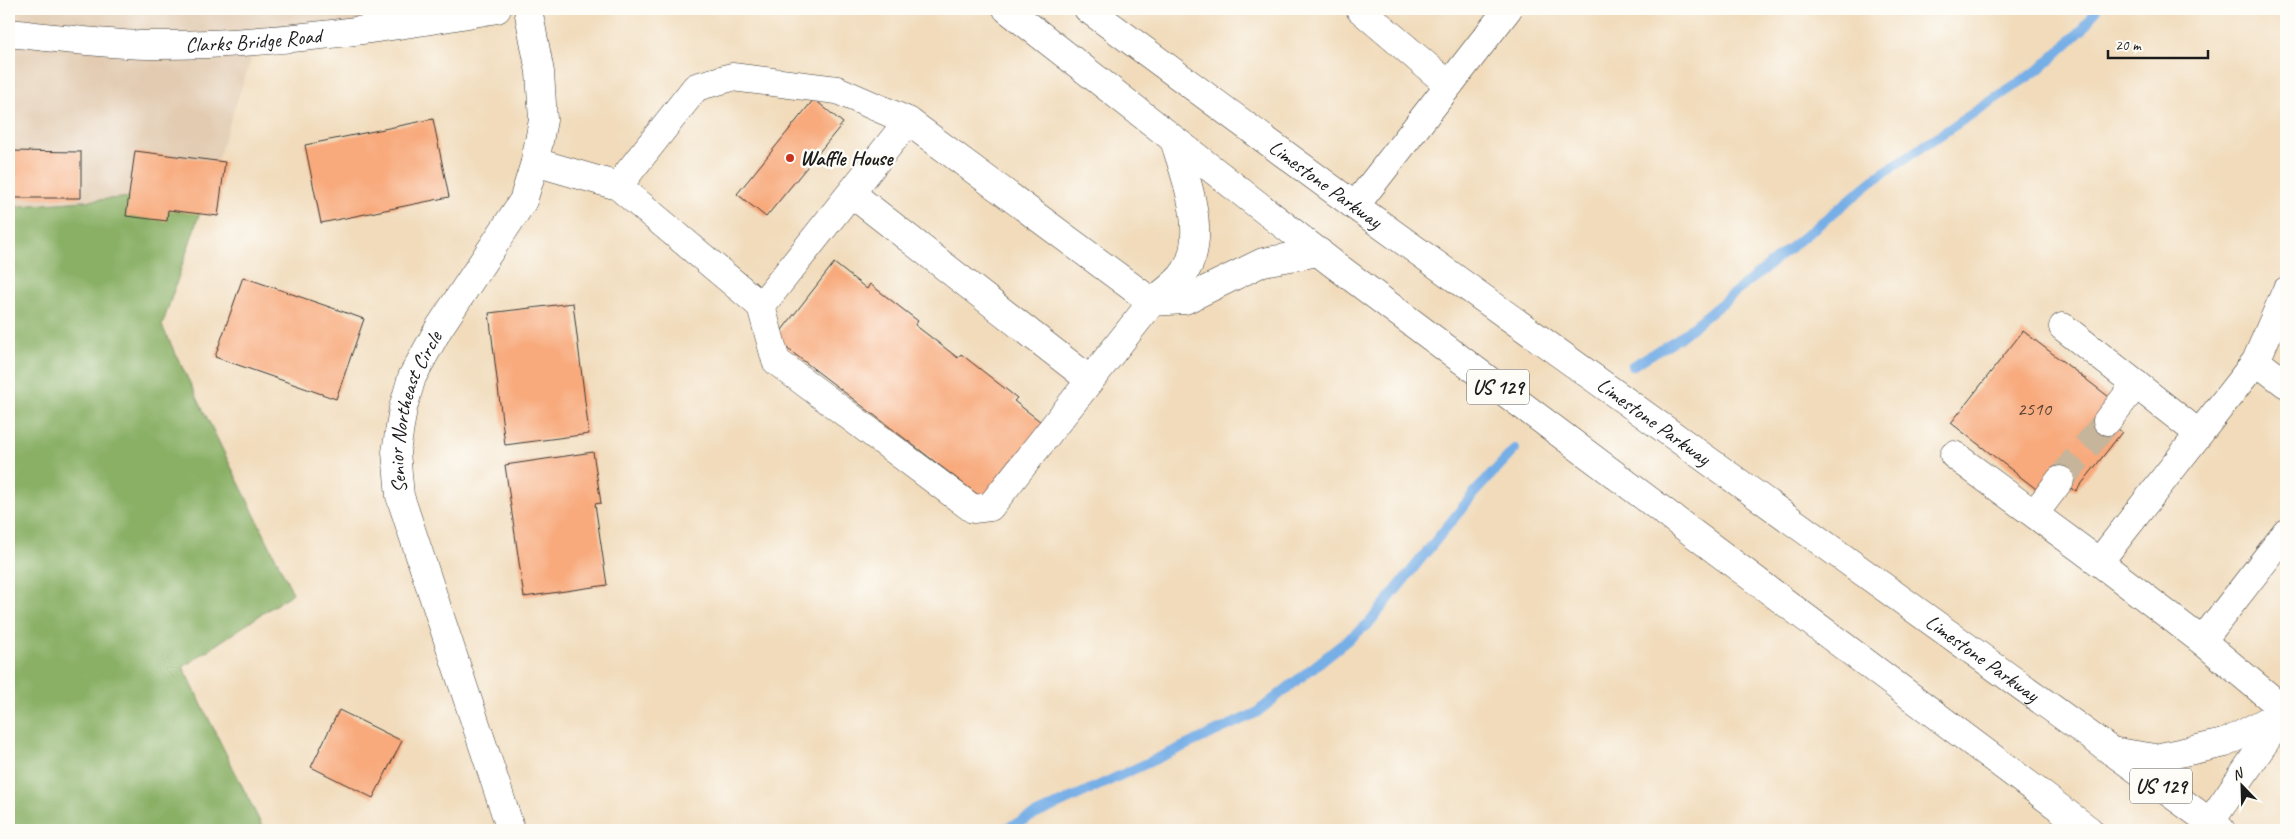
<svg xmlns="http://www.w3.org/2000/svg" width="2295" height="839" viewBox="0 0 2295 839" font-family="Caveat,sans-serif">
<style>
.built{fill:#e2cbb1}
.forest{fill:#8ab066;stroke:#536641}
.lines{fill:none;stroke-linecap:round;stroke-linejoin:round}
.stream{stroke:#76aee6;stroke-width:10}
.building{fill:#f8aa7d}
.minor-tunnel{stroke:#c6b59b;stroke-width:28;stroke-dasharray:28 14;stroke-linecap:butt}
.minor-casing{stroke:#3c3934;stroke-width:29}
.major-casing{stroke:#3c3934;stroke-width:29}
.minor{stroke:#fff;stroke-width:28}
.major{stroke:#fff;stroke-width:28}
.poi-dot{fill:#c8321e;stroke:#fdfcf7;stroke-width:2}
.labels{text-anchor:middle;stroke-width:5;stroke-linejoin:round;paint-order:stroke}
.number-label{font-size:19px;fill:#534034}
.shield{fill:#fdfcf7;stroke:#605f5e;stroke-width:1}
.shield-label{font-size:20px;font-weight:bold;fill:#1c1c1c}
.street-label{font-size:21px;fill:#1c1c1c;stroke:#fdfcf7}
.poi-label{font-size:21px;font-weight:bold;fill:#1c1c1c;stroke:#fdfcf7;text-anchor:start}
</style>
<rect width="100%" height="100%" fill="#fdfcf7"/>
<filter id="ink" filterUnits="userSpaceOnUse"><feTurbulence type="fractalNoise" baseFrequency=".02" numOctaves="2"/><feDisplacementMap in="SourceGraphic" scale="10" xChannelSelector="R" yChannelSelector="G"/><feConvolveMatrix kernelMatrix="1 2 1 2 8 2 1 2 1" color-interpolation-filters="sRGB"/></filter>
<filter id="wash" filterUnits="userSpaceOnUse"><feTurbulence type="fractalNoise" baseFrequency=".0096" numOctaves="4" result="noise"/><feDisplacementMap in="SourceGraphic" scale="20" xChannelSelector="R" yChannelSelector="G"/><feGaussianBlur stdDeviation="1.12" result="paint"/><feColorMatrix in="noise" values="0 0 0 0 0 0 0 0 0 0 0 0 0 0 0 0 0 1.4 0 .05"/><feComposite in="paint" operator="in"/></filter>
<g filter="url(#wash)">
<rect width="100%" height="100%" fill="#f1dbbb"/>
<path class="built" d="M9 9H486L254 50 207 191 9 207Z"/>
<path class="forest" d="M207 191 162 326 293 593 183 667 264 830H9V207Z"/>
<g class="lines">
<path class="stream" d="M1632 366 1679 338 1880 175 2041 68 2083 29 2096 9
M1002 830 1256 713 1369 623 1475 492 1515 449"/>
</g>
<g id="blocks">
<path class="building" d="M814 99 843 123 766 217 737 194Z
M433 119 449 197 321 223 305 145Z
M9 151 81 152V198H9Z
M135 151 225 162 218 216 168 210 167 221 126 216Z
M834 263 867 289 870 284 918 321 915 325 958 358 961 354 1017 398 1014 401 1045 425 986 501 775 339Z
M243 277 364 319 336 399 215 357Z
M573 303 589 434 505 445 489 313Z
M2023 331 2113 400 2100 416 2122 432 2076 491 2060 480 2040 492 1951 423Z
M593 452 601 503 595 504 607 585 524 597 505 465Z
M339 710 402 741 373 798 311 767Z"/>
</g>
</g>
<g filter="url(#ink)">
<use href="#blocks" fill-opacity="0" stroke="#3c3934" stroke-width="1"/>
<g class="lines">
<path class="minor-tunnel" d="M2060 480 2107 421"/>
<g class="minor-casing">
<g id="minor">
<path d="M1360 9 1449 85"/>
<path d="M535 162 618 186 761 306 908 121 1152 302 1185 300 1263 262 1319 252"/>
<path d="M618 186 696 87 732 77 837 90 908 121"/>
<path d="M852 194 1090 380"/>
<path d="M1355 206 1508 9"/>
<path d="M2286 291 2256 361 2099 562 2202 641 2286 711"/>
<path d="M761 306 776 361 973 509 990 507 1152 302C1162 294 1173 286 1181 277 1211 241 1186 178 1174 140"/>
<path d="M2063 327 2198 433"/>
<path d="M2256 361 2286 384"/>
<path d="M2107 421 2136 384"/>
<path d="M1954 455 2099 562"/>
<path d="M2035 513 2060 480"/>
<path d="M2202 641 2286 533"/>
<path d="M2111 751 2156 758 2225 743 2286 711"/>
<path d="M2211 821 2284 714"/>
<path id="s1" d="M511 830 400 496 396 452 403 408 412 377 439 328 523 201 535 162 543 120 540 72 528 9"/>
</g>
</g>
<g class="major-casing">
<g id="major">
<path d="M1007 9 1331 262 2089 830"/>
<path id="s2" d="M1088 9 1355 206 2221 830"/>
<path id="s3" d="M9 33C55 38 102 44 148 45 265 46 383 29 497 9"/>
</g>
</g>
<use href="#minor" class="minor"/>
<use href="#major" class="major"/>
</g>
</g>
<circle class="poi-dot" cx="790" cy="158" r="5"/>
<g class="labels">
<g class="number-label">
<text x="2034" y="415">2510</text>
</g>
<g class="shield">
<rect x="1467" y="369.5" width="62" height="35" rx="4"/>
<rect x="2130" y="768.5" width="62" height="35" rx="4"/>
</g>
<g class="shield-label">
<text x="1498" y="394">US 129</text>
<text x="2161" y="793">US 129</text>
</g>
<g class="street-label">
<text dy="7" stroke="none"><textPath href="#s3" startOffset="245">Clarks Bridge Road</textPath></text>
<text dy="7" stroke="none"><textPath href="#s2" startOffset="295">Limestone Parkway</textPath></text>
<text dy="7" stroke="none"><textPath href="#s1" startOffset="439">Senior Northeast Circle</textPath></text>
<text dy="7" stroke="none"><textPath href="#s2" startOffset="700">Limestone Parkway</textPath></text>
<text dy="7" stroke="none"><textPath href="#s2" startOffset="1105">Limestone Parkway</textPath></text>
</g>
<g class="poi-label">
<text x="800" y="165">Waffle House</text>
</g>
</g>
<rect width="2295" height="839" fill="none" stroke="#fdfcf7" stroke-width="30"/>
<g transform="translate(2242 786) rotate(337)" stroke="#fdfcf7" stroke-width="4" paint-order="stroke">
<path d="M0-4L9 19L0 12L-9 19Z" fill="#1c1c1c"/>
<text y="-8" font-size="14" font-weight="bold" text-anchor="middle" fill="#1c1c1c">N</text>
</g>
<path d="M2108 50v8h100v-8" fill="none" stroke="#1c1c1c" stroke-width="2.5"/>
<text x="2115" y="50" font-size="15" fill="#1c1c1c" stroke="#fdfcf7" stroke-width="4" paint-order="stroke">20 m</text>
</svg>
